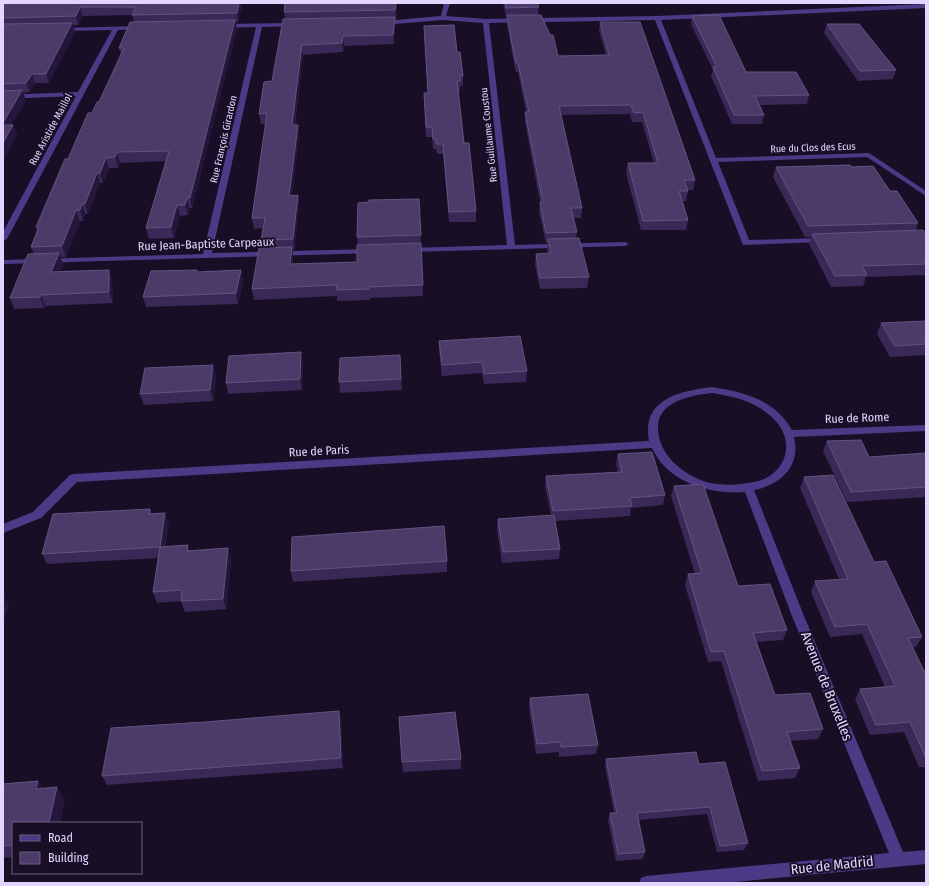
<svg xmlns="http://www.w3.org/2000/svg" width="929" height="886" viewBox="0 0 929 886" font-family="'Fira Sans Condensed',sans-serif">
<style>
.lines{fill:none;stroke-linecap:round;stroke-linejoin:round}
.minor{fill:#4c3a87;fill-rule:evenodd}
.wall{fill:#3a2856}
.shaded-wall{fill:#25163b}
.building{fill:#4c3b68;stroke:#635380}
.labels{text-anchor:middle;stroke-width:4;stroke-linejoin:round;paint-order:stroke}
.far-street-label{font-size:10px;fill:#e2d6ff;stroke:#180f27}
.street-label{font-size:12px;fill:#e2d6ff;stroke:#180f27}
.near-street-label{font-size:14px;fill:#e2d6ff;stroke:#180f27}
</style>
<rect width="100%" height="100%" fill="#180f27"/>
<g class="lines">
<path class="minor" d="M444 3H450L446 16 486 19 657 16 926 4V8L661 20 716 158 869 153 926 191V196L867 157 718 162 749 240 822 238 826 240 822 242 743 245 655 20 489 23 515 245 625 242 629 244 625 246 406 252V248H409L507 245 483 23 443 20 383 25 380 23 383 21 441 16Z
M295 23 298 25 297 26 262 27 212 253 371 249 375 251 374 253 3 264V260L203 254 256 27 223 28 220 26 223 24Z
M141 26 143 27V29L118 30 7 239 3 241V232L76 96 3 99V95L78 92 112 30 61 31 58 29 59 28Z
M712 387C744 392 775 400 792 430L926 425V431L794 437C801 466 781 485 754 490L804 616 903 852 926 850V864L723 883H639L641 878 646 876 889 853 792 616 745 492C710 495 667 482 652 448L77 482 41 518 3 533V524L33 512 70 475 74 474 649 441C641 399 680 391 712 387ZM712 393C728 396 744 398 758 407 767 412 777 420 782 430 794 453 779 478 754 482 739 485 722 486 706 482 682 474 657 454 658 426 658 418 662 411 669 406 681 397 697 395 712 393Z"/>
</g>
<path class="wall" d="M3 3H243L238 22H236L237 29 192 208H189L188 215 180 216 174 238 149 239 146 228 166 161 120 163 118 168H109L103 183H100L88 214H85L83 221H80L66 257H60L63 264 60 271 109 270 112 281 113 303 45 306 44 308 14 309 10 298 34 254 31 247 37 231 36 227 68 159 99 102 121 54 119 48 134 22 132 15 83 16 78 25H73L75 32 49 83H35L30 92 23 93 26 100 11 125H13L17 135 3 160Z
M397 3 396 19H395V26L394 44 344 46 343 52 303 55 295 125 299 135 292 196 298 195 299 206 294 250H292L293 257V264L357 262 358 245 357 237 369 202 419 199 423 296 370 298V300L337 301V296L254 300 252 289 262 248 261 240 263 228 254 229 252 218 266 124H261L259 114 272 81 285 19 284 12Z
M503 3H537L539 7 538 15 558 56 606 55 599 31 600 22 695 180 693 190H687L688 191 686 201H682L688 220 686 230H641L626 173 628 163H654L642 122H632L630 114 561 115 582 208 581 218H574L577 232 576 238 589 277 587 288 540 289 535 265 536 254H548L547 250 548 243H546L539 212 540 202 525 122V112H526L518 72H516L513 58 507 24V17H506Z
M692 16 746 72 809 95 807 104 760 105 764 115 762 124H732L711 76 713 70 691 24Z
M827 24 896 70 893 79 858 81 824 33Z
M457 52 463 76V86H460V91H458L464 143 476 211V222H449L443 154H437L436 149H433L432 137H426L424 93H427Z
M776 167H852L890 191 918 223 916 230 926 234V275L866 277 863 286 831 287 809 244 811 237H805L773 177Z
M197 270V272L241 270 243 281 238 304 146 307 143 297Z
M926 321V355L890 357 877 334 881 323Z
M439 341 527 371 526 382 484 384 482 373 442 376 439 351Z
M400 355 402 390 340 393 339 382Z
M303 363 302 390 228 394 226 383Z
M216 375 213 401 144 405 140 394Z
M827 441 869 457 926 453V497L847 502 823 451Z
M618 454 665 495 663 505 631 508 630 516 555 521 560 549 559 559 502 563 497 529 498 519 551 515 545 486 546 476 618 472 616 464Z
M804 477 874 562 922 637 916 647H913L926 675V767H919L904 732 870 735 855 699 860 689 885 687 862 634 830 637 811 592 815 581 839 579 800 488Z
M674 486 738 586 787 630 783 640 757 642 775 695 823 729 818 739 790 741 800 768 795 778 758 781 721 661 708 662 685 585 688 574H695L671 496Z
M150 509 152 514 169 524 165 547 190 551 228 548 231 559 226 609 185 612 181 601 157 603 153 592 158 558 47 564 42 554Z
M447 561V572L293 582 291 571Z
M530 698 598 745 596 754 559 757V752L536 754 529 708Z
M341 721 343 768 107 785 102 776Z
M461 759V769L403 772 402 762Z
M606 759 699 764 748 843 744 850 717 852 707 814 639 820 645 852 643 859 616 861 608 820 610 813H614L605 766Z
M38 781 43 788 65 799 60 823H13V857L3 858V784Z"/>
<path class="shaded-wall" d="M239 3H243L238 22 237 13Z
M396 3H397L396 19 395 10Z
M80 7 83 16 78 25 76 16Z
M395 17V26L394 44 393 35Z
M235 20 237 29 192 208 190 198Z
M72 23 75 32 49 83 46 74Z
M343 36 344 46 343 52 342 43Z
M302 45 303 55 293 135 292 125Z
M32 74 35 83 30 92 26 83Z
M22 90 26 100 5 135 3 129V123Z
M13 125 17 135 3 160V143Z
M298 125 299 135 291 206 289 196Z
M117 152 120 163 118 168 115 157Z
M106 158 109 168 103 183 100 173Z
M97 173 100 183 88 214 85 204Z
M298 195 299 206 294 250 293 239Z
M187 198 189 208 188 215 185 205Z
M82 204 85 214 83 221 80 210Z
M177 205 180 216 174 238 171 227Z
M76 210 80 221 66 257 62 246Z
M292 247 293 257 292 274 290 264Z
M59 253 63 264 55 282 51 272Z
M109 270 112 281 113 303 109 292Z
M241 270 243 281 238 304 236 293Z
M41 295 45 306 44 308 40 297Z
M301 352 303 363 302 390 300 379Z
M213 365 216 375 213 401 210 390Z
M165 513 169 524 164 558 160 547Z
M188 545 192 556 187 551Z
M228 548 231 559 226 609 223 599Z
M4 596 9 605 3 624V599Z
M339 711 341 721 343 768 341 758Z
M38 781 47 794 36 789Z
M57 787 65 799 60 823H49Z"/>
<path class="building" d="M3 3H239L237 13 132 15 136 7H80L76 16 3 18Z
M285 3H396L395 10 284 12Z
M505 3H537L539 7 506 8Z
M507 15H541L550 35H553L558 56 609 55 600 22H640L695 180H684L688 191H679L688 220 643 221 628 163H658L643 112 634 113 631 105 559 106 582 208H571L577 232 546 233 540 202H543L525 112H529L518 63H516L513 49Z
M719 15 746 72H796L809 95 755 96 764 115H734L713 67H717L692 16Z
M395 17 393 35 343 36 342 43 302 45 292 125H298L289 196 298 195 293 239 261 240 265 218H252L267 113 259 114 264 82 272 81 283 19Z
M235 20 190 198H187L185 205H177L171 227 146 228 169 151 117 152 115 157 106 158 100 173H97L85 204H82L80 210H76L62 246 31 247 39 227H36L65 159H68L88 113H92L97 102H99L124 48H119L130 22Z
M72 23 46 74H32L26 83 3 84V24Z
M827 24H859L896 70 860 71Z
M454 25 457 52H460L463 76H460V81H457L464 143H469L476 211 449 212 443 144H436V139H433L432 127H426L424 93H428L424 26Z
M22 90 3 123V91Z
M3 125H13L3 143Z
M850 165 852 167 873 166 890 191H897L918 223 808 226 776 167Z
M419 199 421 235 357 237 358 203 369 202V200Z
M923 230 926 234V264L862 266 867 275 835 276 812 234Z
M579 238 589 277 540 278 536 254 551 253 548 239Z
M421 243 423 285 369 287V289L336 290 337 285 252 289 259 248 292 247 290 264 357 262V245Z
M59 253 51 272 109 270V292L41 295 40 297 10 298 28 254Z
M197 270V272L241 270 236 293 143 297 151 271Z
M926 321V344L895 346 881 323Z
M520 336 527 371 484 374 482 362 442 365 439 341Z
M301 352 300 379 226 383 229 356Z
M400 355 401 379 339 382 340 358Z
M213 365 210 390 140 394 145 368Z
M861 440 869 457 926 453V487L851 492 827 441Z
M652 452 665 495 630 498 632 506 553 511 546 476 622 472 618 454Z
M833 475 874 562 886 561 922 637 908 638 926 675V758L910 722 876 725 860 689 895 686 867 624 835 627 815 581 848 579 804 477Z
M703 484 738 586 770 584 787 630 753 633 775 695 810 693 823 729 787 732 800 768 762 771 724 651 711 652 688 574 702 573 674 486Z
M150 509 149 514 165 513 160 547 42 554 53 514Z
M554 515 560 549 503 552 498 519Z
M444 526 447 561 291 571 292 537Z
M188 545 187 551 228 548 223 599 181 601 182 590 153 592 160 547Z
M588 694 598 745 561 747 560 742 537 744 530 698Z
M339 711 341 758 102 776 111 728 205 722Z
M455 712 461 759 402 762 399 717Z
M696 752 699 764 725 762 748 843 720 846 710 807 637 813 645 852 618 854 610 813H617L606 759Z
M38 781 36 789 57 787 49 823H13V845L3 846V784Z"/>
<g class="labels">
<g class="far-street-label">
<text transform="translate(50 129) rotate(-62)" y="4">Rue Aristide Maillol</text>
<text transform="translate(488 135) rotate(-96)" y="4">Rue Guillaume Coustou</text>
<text transform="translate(223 139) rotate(-77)" y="4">Rue François Girardon</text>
<text transform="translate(813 147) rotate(-2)" y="4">Rue du Clos des Ecus</text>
</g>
<g class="street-label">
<text transform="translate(206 244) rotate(-2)" y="4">Rue Jean-Baptiste Carpeaux</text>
<text transform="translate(857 418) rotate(-2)" y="4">Rue de Rome</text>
<text transform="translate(319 451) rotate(-3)" y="4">Rue de Paris</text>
</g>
<g class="near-street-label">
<text transform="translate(827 686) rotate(68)" y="5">Avenue de Bruxelles</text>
<text transform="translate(832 865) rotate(-6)" y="5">Rue de Madrid</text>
</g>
</g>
<rect width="929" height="886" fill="none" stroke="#e2d6ff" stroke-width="8"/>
<rect x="12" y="822" width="130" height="52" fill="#180f27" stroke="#695f7d"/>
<rect x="20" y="835" width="20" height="6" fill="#4c3a87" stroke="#695f7d"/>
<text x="48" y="842" font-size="12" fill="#e2d6ff">Road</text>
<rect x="20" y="852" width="20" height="12" fill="#4c3b68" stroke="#695f7d"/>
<text x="48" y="862" font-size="12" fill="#e2d6ff">Building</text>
</svg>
